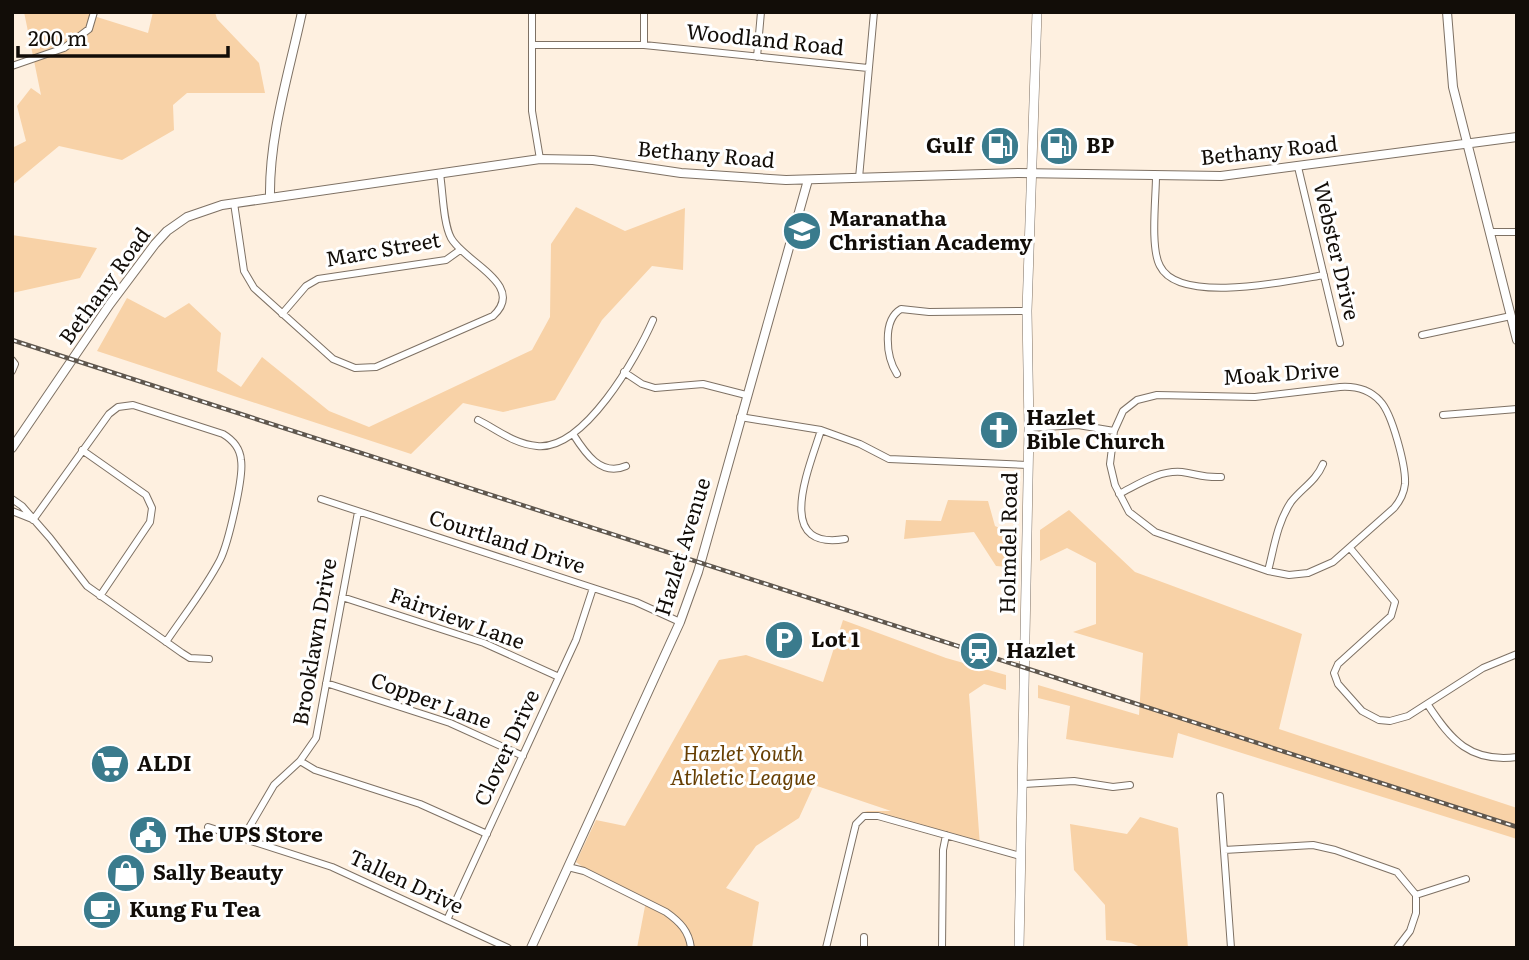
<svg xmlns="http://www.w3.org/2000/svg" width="1529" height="960" viewBox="0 0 1529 960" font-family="Literata,serif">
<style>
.green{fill:#f8d2a7}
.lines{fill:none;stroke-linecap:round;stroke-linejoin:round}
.minor-casing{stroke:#7e7164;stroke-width:8}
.tertiary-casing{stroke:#7e7164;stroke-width:10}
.secondary-casing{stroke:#7e7164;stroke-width:10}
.minor{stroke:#fff;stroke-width:6}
.tertiary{stroke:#fff;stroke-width:8}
.secondary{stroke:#fff;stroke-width:9}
.rail-casing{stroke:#5f574e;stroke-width:4.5}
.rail{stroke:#fff;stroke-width:2;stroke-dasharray:5;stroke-linecap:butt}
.labels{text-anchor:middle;stroke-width:6;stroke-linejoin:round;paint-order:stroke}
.street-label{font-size:21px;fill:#120d08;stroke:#fff}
.poi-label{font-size:21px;font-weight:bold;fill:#120d08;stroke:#fff;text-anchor:start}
.park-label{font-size:21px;font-style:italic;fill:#673f03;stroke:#fff}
</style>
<rect width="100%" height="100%" fill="#fef0e0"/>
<path class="green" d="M24 12H94L97 17 148 33 153 12H215L217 19 259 63 265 93H187L173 105 174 130 122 160 59 146 12 185V148L26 141 17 106 31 88 41 95Z
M576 207 625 231 685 208 683 270 652 266 602 320 555 400 503 412 463 403 411 454 97 351 127 298 165 318 189 303 221 333 217 371 241 387 262 357 329 411 369 427 532 350 550 317 551 244Z
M12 235 97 248 80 278 12 293Z
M948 500 988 501 995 526 1008 532V567L996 566 974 532 904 539 906 520 941 521Z
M1069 510 1135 572 1302 634 1279 729 1517 808V839L1178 733 1173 758 1066 739 1070 706 1038 698V685L1139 715 1143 653 1073 632 1096 624V563L1067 548 1040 561V530Z
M843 620 946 658 1006 675V690L984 684 969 694 980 846 864 811H891L814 785 799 818 756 846 726 888 759 902 752 948H637L646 901 595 876 576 862 596 820 625 826 719 660 746 655 823 682Z
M1140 817 1178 828 1188 948H1143L1131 943 1106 940 1105 905 1074 870 1070 824 1127 834Z"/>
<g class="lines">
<g class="minor-casing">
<path id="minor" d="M532 12V111L540 159
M644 12V45
M532 45H644L868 68
M757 57 761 12
M12 66 64 48 89 29 94 12
M1298 167 1340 343
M1156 176C1156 198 1150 248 1160 266 1179 305 1288 281 1324 275
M859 178 874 12
M234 203 244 271 254 288 333 359 355 368 376 367 493 316C527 285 464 262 451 238 443 223 443 192 440 174
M1490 232H1517
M282 314 306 286 318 279 446 260 460 250
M1422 335 1511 316
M12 360 15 364 12 371
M624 372 642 384 655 388 703 384 746 395
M897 374C886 357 882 320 901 309L929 312 1027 311
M1340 387C1355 386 1369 389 1380 401 1392 413 1406 466 1405 484 1404 493 1400 501 1394 508L1333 562 1308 573 1289 575 1268 571 1155 532 1129 512 1115 485 1110 464 1114 431 1123 411 1137 400 1157 395 1255 397Z
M1443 415 1517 409
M740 417 821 430 860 444 889 459 1028 465
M478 420C498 430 514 444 537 446 584 451 637 357 653 320
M1029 428 1078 425 1114 431
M821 430C810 466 772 551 845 539
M573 434C585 453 601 477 626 466
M82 450 146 495 152 508 150 522 100 596
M1119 494C1139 484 1159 470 1182 472 1197 474 1204 478 1221 477
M12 499 22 506 50 538 87 586 182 653 190 658 209 659
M321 499 636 602 680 622
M12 511 32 519
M33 520 109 414 118 407 133 405 223 434C233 440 240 448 241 460 244 477 228 544 220 560 205 589 184 615 166 642
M1350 548 1395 602 1391 616 1338 664 1334 673 1338 684 1362 711 1379 720 1390 721 1408 716 1483 668 1517 654
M1268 571C1274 548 1277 523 1291 502 1302 488 1316 481 1323 464
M342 597 484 643 559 677
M326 683 450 723 523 756
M1428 705C1451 740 1470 763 1517 757
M300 761 315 770 420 804 487 834
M1024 784 1074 781 1113 787 1130 785
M1220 796 1231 948
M208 827 332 867 508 948
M243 838 274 785 300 761 316 738 358 512
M1224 850 1313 845 1335 850 1397 872 1416 895V913L1410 931 1397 948
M568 867 584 871 666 912C680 922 689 931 691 948
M1416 895 1466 879
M447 920 576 640 593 588
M826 948 854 832 856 824 864 816H878L1020 856
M864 948V937
M942 948 943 850 946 835"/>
</g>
<g class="tertiary-casing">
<path id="tertiary" d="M1447 12 1453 87 1517 340
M270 197C269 135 289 73 302 12
M12 448 110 304 155 244 167 231 187 217 222 205 540 159 593 160 681 173 786 180 1018 173 1221 176 1517 137
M531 948 680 622 698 572 808 180"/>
</g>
<g class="secondary-casing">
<path id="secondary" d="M1019 948 1029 428 1027 311 1037 12"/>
</g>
<use href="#minor" class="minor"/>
<use href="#tertiary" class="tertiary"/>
<use href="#secondary" class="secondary"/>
<g class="rail-casing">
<path id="rail" d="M12 340 1517 827"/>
</g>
<use href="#rail" class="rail"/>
</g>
<defs>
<g id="fuel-disc" transform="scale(2.0125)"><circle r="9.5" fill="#3a7b8d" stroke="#fff"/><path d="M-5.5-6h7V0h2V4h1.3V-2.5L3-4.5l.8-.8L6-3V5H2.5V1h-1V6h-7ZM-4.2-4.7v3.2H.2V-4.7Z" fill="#fff"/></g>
<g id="school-disc" transform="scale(2.0125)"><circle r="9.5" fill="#3a7b8d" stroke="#fff"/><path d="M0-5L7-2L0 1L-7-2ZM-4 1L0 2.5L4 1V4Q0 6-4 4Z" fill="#fff"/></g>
<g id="church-disc" transform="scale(2.0125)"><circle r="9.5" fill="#3a7b8d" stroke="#fff"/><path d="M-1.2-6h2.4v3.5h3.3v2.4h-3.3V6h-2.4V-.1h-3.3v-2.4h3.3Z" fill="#fff"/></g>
<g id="parking-disc" transform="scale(2.0125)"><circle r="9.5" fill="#3a7b8d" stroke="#fff"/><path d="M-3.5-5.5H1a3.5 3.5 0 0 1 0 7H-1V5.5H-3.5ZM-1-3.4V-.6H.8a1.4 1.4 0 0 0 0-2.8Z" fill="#fff"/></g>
<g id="station-disc" transform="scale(2.0125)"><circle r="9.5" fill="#3a7b8d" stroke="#fff"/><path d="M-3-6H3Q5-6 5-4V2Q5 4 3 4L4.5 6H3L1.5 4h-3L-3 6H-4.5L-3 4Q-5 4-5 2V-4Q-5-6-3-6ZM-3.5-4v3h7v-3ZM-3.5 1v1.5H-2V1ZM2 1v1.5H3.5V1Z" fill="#fff"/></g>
<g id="supermarket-disc" transform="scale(2.0125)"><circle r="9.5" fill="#3a7b8d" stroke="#fff"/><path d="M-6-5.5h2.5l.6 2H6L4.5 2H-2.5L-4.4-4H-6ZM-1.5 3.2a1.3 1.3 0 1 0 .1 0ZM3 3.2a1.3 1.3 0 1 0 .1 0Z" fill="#fff"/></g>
<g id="civic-disc" transform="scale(2.0125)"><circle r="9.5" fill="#3a7b8d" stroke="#fff"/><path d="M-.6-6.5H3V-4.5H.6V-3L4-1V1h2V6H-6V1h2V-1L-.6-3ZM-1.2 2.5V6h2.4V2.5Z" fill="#fff"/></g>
<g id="shop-disc" transform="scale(2.0125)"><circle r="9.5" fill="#3a7b8d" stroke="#fff"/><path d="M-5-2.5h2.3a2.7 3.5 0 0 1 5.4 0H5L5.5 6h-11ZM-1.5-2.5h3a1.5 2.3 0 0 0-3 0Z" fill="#fff"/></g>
<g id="cafe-disc" transform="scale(2.0125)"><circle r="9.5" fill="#3a7b8d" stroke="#fff"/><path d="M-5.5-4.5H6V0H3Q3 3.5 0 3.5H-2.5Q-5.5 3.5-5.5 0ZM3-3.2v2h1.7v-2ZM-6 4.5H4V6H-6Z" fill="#fff"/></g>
</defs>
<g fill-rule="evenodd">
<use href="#fuel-disc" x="1000" y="146"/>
<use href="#fuel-disc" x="1059" y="146"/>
<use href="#school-disc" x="802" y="231"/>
<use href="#church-disc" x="999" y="430"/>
<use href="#parking-disc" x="784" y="640"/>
<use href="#station-disc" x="979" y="651"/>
<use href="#supermarket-disc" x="110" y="764"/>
<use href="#civic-disc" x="148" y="835"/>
<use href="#shop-disc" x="126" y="873"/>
<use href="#cafe-disc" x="102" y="910"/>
</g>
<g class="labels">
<g class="street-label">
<text transform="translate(765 40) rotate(6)" y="7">Woodland Road</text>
<text transform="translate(1269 151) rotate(-6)" y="7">Bethany Road</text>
<text transform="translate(706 155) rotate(5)" y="7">Bethany Road</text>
<text transform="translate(383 250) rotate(-10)" y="7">Marc Street</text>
<text transform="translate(1336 251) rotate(77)" y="7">Webster Drive</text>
<text transform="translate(105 286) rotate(-54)" y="7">Bethany Road</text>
<text transform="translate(1281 374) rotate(-4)" y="7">Moak Drive</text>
<text transform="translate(507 542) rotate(18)" y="7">Courtland Drive</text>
<text transform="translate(1009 543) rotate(-89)" y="7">Holmdel Road</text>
<text transform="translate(683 547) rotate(-73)" y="7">Hazlet Avenue</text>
<text transform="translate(457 619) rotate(20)" y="7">Fairview Lane</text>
<text transform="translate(315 642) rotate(-80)" y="7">Brooklawn Drive</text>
<text transform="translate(431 701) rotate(20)" y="7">Copper Lane</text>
<text transform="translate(507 748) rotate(-65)" y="7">Clover Drive</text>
<text transform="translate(406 882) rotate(25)" y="7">Tallen Drive</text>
</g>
<g class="poi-label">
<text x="973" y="153" text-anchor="end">Gulf</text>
<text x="1086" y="153">BP</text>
<text x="829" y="226">Maranatha<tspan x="829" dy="24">Christian Academy</tspan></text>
<text x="1026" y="425">Hazlet<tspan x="1026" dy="24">Bible Church</tspan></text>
<text x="811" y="647">Lot 1</text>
<text x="1006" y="658">Hazlet</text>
<text x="137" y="771">ALDI</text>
<text x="175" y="842">The UPS Store</text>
<text x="153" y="880">Sally Beauty</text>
<text x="129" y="917">Kung Fu Tea</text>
</g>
<g class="park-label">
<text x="743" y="761">Hazlet Youth<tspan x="743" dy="24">Athletic League</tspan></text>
</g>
</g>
<rect width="1529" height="960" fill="none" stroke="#120d08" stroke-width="28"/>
<path d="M18 46v10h210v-10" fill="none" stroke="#120d08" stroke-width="3.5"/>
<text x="28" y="46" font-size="21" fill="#120d08" stroke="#ffffff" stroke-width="5" paint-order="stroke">200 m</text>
</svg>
